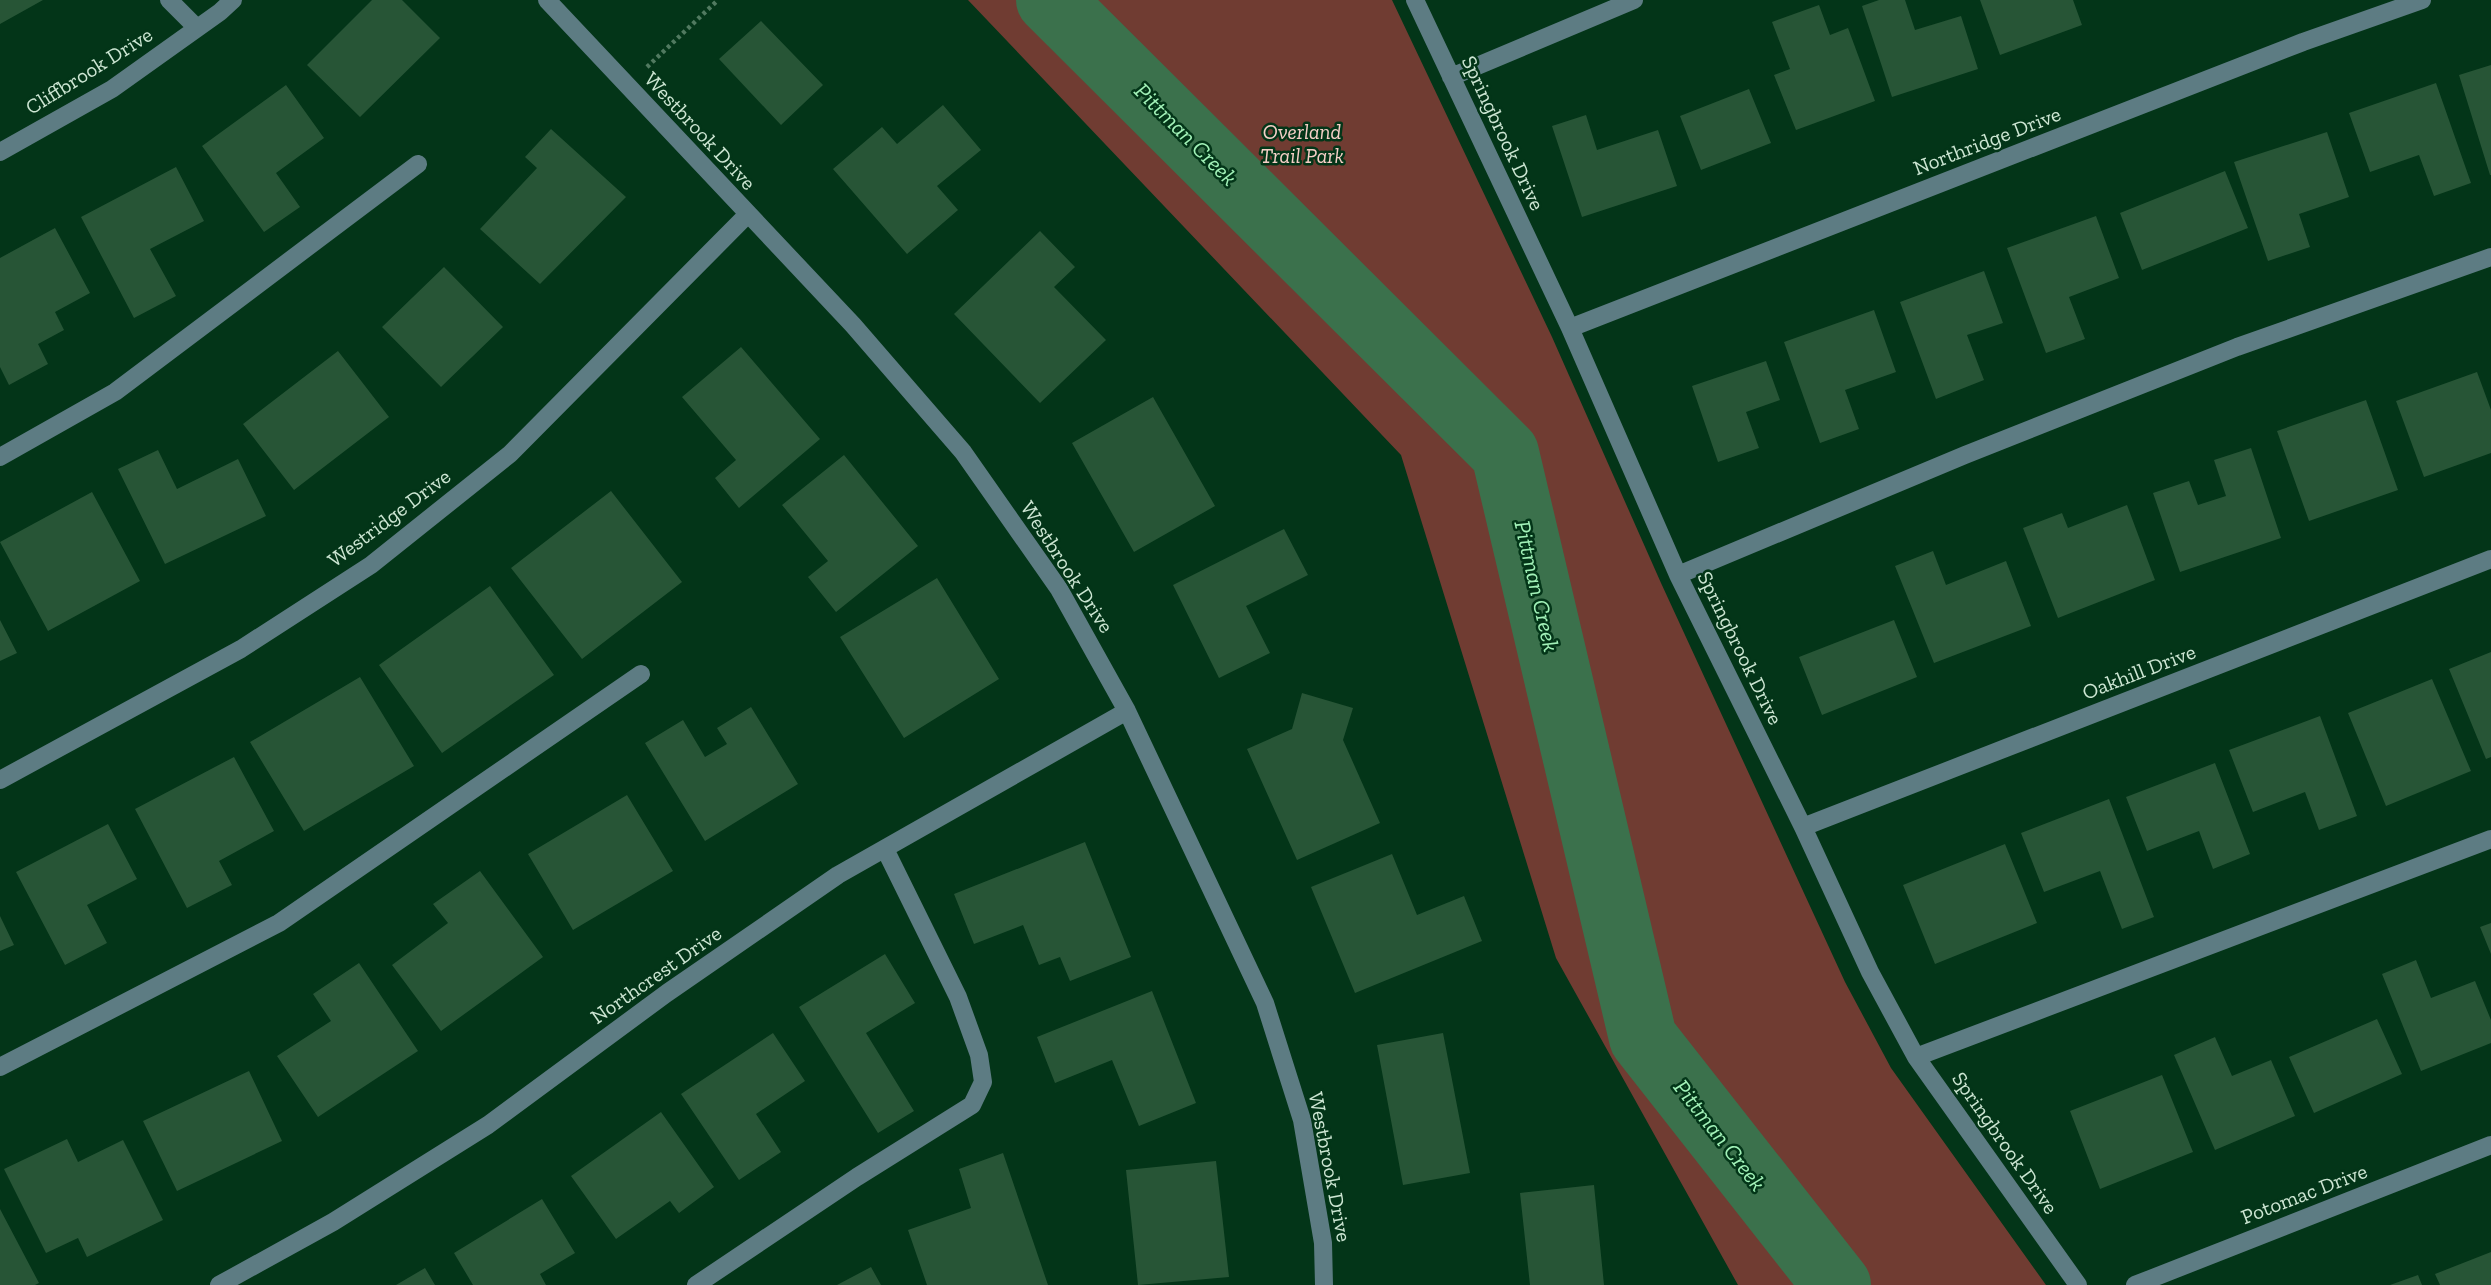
<svg xmlns="http://www.w3.org/2000/svg" width="2491" height="1285" viewBox="0 0 2491 1285" font-family="'Zilla Slab',serif">
<style>
.green{fill:#703c32}
.lines{fill:none;stroke-linecap:round;stroke-linejoin:round}
.river{stroke:#3b714c;stroke-width:68}
.building{fill:#275536}
.path{stroke:#517a60;stroke-width:4.5;stroke-dasharray:3.5 3.5;stroke-linecap:butt}
.minor{stroke:#5d7c83;stroke-width:18}
.labels{text-anchor:middle;stroke-width:5;stroke-linejoin:round;paint-order:stroke}
.street-label{font-size:21px;fill:#cde6d3;stroke:#033518}
.park-label{font-size:21px;font-style:italic;fill:#f6cfc7;stroke:#033518}
.water-label{font-size:23px;font-style:italic;fill:#a2f2b8;stroke:#033518}
</style>
<rect width="100%" height="100%" fill="#033518"/>
<path class="green" d="M968 0H1392L1552 337 1661 583 1845 982 1891 1068 2046 1285H1738L1556 958 1401 455Z"/>
<g class="lines">
<path class="river" d="M1050 0 1505 453 1643 1038 1837 1285"/>
</g>
<path class="building" d="M0 0H43L0 24Z
M372 0H402L440 38 360 117 307 65Z
M1879 0H1905L1915 30 1961 16 1978 69 1892 97 1862 6Z
M1980 0H2073L2082 25 2000 55Z
M1819 5 1830 35 1848 28 1875 101 1796 130 1774 75 1790 69 1772 22Z
M761 21 823 85 781 125 719 59Z
M2491 65V175H2490L2459 75Z
M2436 83 2471 183 2434 196 2419 155 2370 172 2349 113Z
M286 85 324 138 276 173 300 207 264 232 202 146Z
M1749 89 1771 143 1701 170 1680 116Z
M943 105 981 150 937 186 958 210 907 254 833 169 882 127 897 144Z
M1586 115 1597 150 1658 130 1677 186 1582 217 1552 126Z
M551 129 626 197 540 284 480 229 537 168 525 157Z
M2327 132 2349 197 2299 214 2310 247 2268 261 2234 162Z
M176 167 204 221 150 249 176 296 134 318 81 217Z
M2225 171 2248 228 2142 270 2120 213Z
M2096 216 2119 278 2069 297 2085 339 2046 353 2007 248Z
M55 228 90 293 55 312 64 330 38 344 48 364 9 385 0 367V258Z
M1040 231 1075 267 1054 287 1106 340 1040 403 954 314Z
M444 267 503 327 441 387 382 327Z
M1984 271 2003 323 1967 335 1984 380 1936 399 1900 302Z
M1874 310 1896 372 1845 390 1859 429 1820 443 1784 342Z
M741 347 820 439 739 508 715 478 736 460 682 397Z
M338 351 389 417 294 490 243 424Z
M1766 361 1780 400 1746 412 1759 448 1718 462 1692 386Z
M2477 372 2491 410V453L2424 477 2396 401Z
M1153 397 1215 506 1134 552 1072 443Z
M2366 400 2398 490 2309 521 2277 431Z
M2251 448 2281 538 2180 572 2153 493 2189 481 2198 505 2226 496 2214 460Z
M158 450 177 489 238 459 266 516 165 564 118 469Z
M844 455 918 546 836 612 808 577 828 561 782 505Z
M611 491 682 582 582 659 511 568Z
M92 492 140 581 48 631 0 542Z
M2127 505 2155 580 2058 618 2023 528 2062 513 2068 528Z
M1284 529 1308 575 1246 606 1270 653 1219 678 1173 585Z
M1933 551 1946 585 2006 561 2031 626 1934 663 1895 566Z
M937 578 999 679 904 738 840 637Z
M490 586 554 675 442 753 379 665Z
M0 620 17 653 0 661Z
M1894 620 1917 677 1822 715 1799 657Z
M2491 652V757L2486 759 2449 669Z
M360 677 414 766 304 831 250 742Z
M2432 679 2471 771 2386 806 2348 713Z
M1302 693 1353 708 1343 740 1380 823 1297 860 1247 749 1292 729Z
M751 707 798 784 705 841 645 743 683 720 705 757 727 744 717 728Z
M2320 716 2357 816 2319 830 2305 792 2253 812 2229 750Z
M234 757 274 831 219 861 232 885 187 908 135 809Z
M2215 763 2250 854 2213 869 2199 831 2147 851 2126 797Z
M627 795 673 871 573 930 528 854Z
M2109 799 2154 917 2122 929 2100 871 2044 892 2021 833Z
M108 824 137 879 87 905 107 943 65 965 16 872Z
M1085 842 1131 957 1070 981 1060 957 1039 965 1023 925 974 944 954 894Z
M2005 844 2037 923 1935 964 1903 885Z
M1392 854 1417 915 1464 896 1482 941 1355 993 1311 887Z
M480 871 543 957 441 1031 392 965 448 923 433 904Z
M0 916 14 945 0 951Z
M2491 923V954L2480 927Z
M885 954 915 1003 866 1033 914 1111 878 1133 799 1007Z
M2416 960 2431 998 2475 981 2491 1020V1043L2421 1071 2382 974Z
M359 963 418 1051 318 1117 277 1056 331 1021 313 994Z
M1152 991 1196 1103 1139 1126 1112 1060 1055 1083 1037 1037Z
M2377 1019 2402 1074 2314 1113 2289 1057Z
M773 1033 805 1081 756 1114 781 1152 739 1180 681 1094Z
M1443 1033 1470 1173 1403 1185 1377 1045Z
M2215 1037 2232 1076 2271 1060 2295 1116 2215 1150 2174 1055Z
M249 1071 282 1141 177 1191 143 1121Z
M2162 1075 2193 1152 2100 1189 2070 1111Z
M661 1112 714 1187 679 1213 670 1201 616 1239 571 1176Z
M67 1139 78 1162 123 1140 163 1220 87 1257 78 1238 46 1253 4 1169Z
M1003 1153 1048 1285H927L908 1230 971 1208 959 1169Z
M1216 1161 1229 1277 1138 1285 1126 1170Z
M1594 1185 1604 1285H1530L1520 1193Z
M542 1199 575 1253 540 1274 546 1285H473L454 1253Z
M0 1209 39 1283 35 1285H0Z
M2491 1252V1285H2440L2435 1274Z
M871 1267 881 1285H837Z
M425 1268 435 1285H396Z
M2418 1275 2422 1285H2390Z"/>
<g class="lines">
<path class="path" d="M647 67 718 0"/>
<path class="minor" d="M169 0 197 28
M547 0 853 325 963 452 1059 589 1127 711 1265 1003 1302 1120 1323 1243 1324 1285
M1415 0 1570 328 1678 575 1803 827 1870 972 1916 1057 2078 1285
M1451 77 1634 0
M0 152 112 89 220 12 233 0
M1570 328 2303 42 2422 0
M0 457 115 392 418 164
M1678 575 1965 455 2237 347 2491 257
M0 780 241 649 371 565 510 454 747 215
M1803 827 2491 559
M1916 1057 2491 839
M0 1067 279 923 641 674
M219 1285 333 1222 488 1125 667 993 838 875 1127 711
M696 1285 857 1177 972 1105 983 1082 979 1055 958 997 885 849
M2135 1285 2491 1145"/>
</g>
<g class="labels">
<g class="street-label">
<text transform="translate(89 71) rotate(-32)" y="7">Cliffbrook Drive</text>
<text transform="translate(700 131) rotate(47)" y="7">Westbrook Drive</text>
<text transform="translate(1503 133) rotate(65)" y="7">Springbrook Drive</text>
<text transform="translate(1987 141) rotate(-21)" y="7">Northridge Drive</text>
<text transform="translate(389 518) rotate(-37)" y="7">Westridge Drive</text>
<text transform="translate(1067 567) rotate(57)" y="7">Westbrook Drive</text>
<text transform="translate(1740 648) rotate(64)" y="7">Springbrook Drive</text>
<text transform="translate(2139 672) rotate(-21)" y="7">Oakhill Drive</text>
<text transform="translate(656 975) rotate(-35)" y="7">Northcrest Drive</text>
<text transform="translate(2005 1143) rotate(55)" y="7">Springbrook Drive</text>
<text transform="translate(1330 1167) rotate(79)" y="7">Westbrook Drive</text>
<text transform="translate(2304 1194) rotate(-21)" y="7">Potomac Drive</text>
</g>
<g class="park-label">
<text x="1302" y="139">Overland<tspan x="1302" dy="24">Trail Park</tspan></text>
</g>
<g class="water-label">
<text transform="translate(1186 134) rotate(45)" y="8">Pittman Creek</text>
<text transform="translate(1537 586) rotate(77)" y="8">Pittman Creek</text>
<text transform="translate(1720 1135) rotate(52)" y="8">Pittman Creek</text>
</g>
</g>
</svg>
